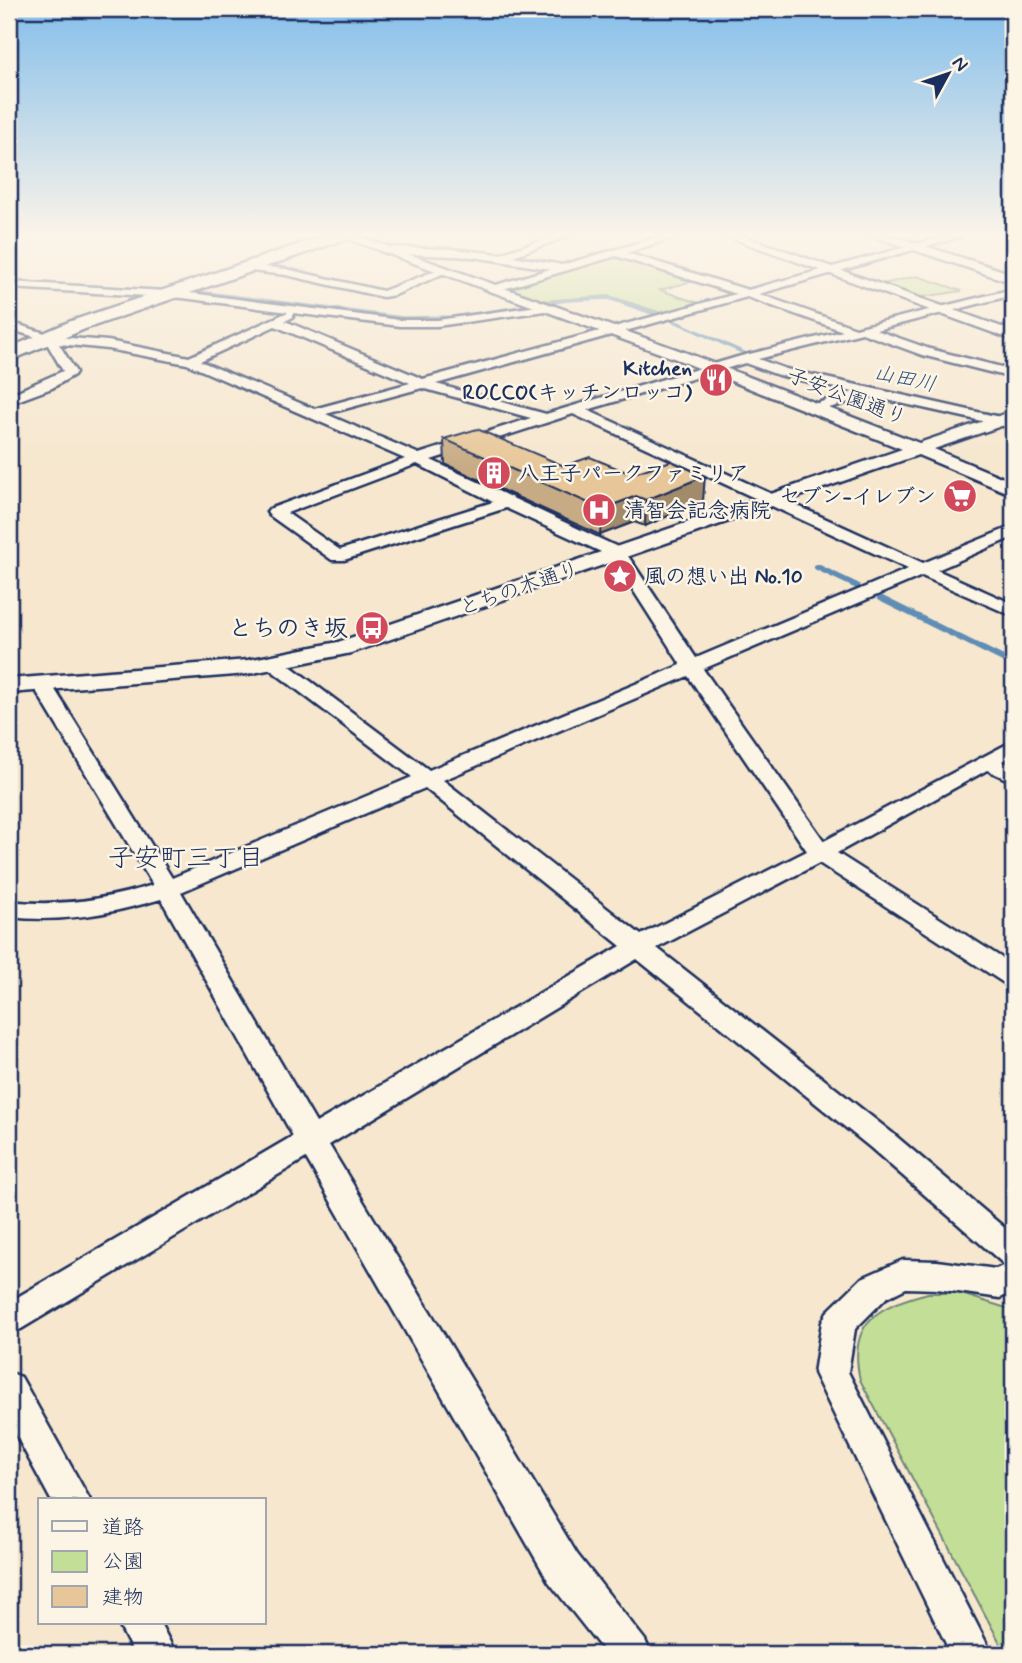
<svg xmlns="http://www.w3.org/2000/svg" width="1022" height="1663" viewBox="0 0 1022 1663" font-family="Mynerve,'Klee One',sans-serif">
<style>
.green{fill:#c3de96;stroke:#6f867a;stroke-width:2}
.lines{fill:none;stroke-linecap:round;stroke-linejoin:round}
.stream-far2{stroke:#608db5;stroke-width:3.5}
.stream-far1{stroke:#608db5;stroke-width:5}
.stream{stroke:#608db5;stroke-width:6}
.minor-casing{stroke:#1b2f5e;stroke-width:5}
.tertiary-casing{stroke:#1b2f5e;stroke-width:5}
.secondary-casing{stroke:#1b2f5e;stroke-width:5}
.trunk-casing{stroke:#1b2f5e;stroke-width:5}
.minor{fill:#fcf5e5;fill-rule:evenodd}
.tertiary{fill:#fcf5e5;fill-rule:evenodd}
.secondary{fill:#fcf5e5;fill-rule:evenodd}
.trunk{fill:#fcf5e5;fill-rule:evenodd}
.wall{fill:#c7ab84;stroke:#1b2f5e;stroke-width:2}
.shaded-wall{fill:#a28b6b;stroke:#1b2f5e;stroke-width:2}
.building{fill:#e7c799;stroke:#1b2f5e;stroke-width:2}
.labels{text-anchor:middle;stroke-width:5;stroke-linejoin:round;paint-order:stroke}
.far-poi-label{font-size:21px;font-weight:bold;fill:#1b2f5e;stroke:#fcf5e5;text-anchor:start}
.far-water-label{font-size:21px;font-style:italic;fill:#385682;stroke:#fcf5e5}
.far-street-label{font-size:21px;fill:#1b2f5e;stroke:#fcf5e5}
.poi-label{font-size:24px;font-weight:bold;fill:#1b2f5e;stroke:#fcf5e5;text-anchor:end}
.neighbourhood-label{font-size:26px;fill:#1b2f5e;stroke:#fcf5e5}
</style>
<rect width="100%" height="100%" fill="#f6e7ce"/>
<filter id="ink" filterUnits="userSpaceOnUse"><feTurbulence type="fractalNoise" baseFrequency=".0143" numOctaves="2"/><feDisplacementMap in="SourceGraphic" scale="14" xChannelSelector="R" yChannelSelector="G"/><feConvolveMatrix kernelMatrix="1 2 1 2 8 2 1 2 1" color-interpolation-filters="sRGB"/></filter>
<g filter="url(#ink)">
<path class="green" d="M617 255 697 280 660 290 701 304 664 314 609 296 541 301 507 289 509 286Z
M917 276 962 291 916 298 878 285Z
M928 1293H958L1013 1310V1654H1006L860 1380C847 1322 878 1306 928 1293Z"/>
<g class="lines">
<path class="stream-far2" d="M9 281 207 293 403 318 453 317 567 300 609 298 670 319 753 357"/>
<path class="stream-far1" d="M749 355 757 359
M983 413 1013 420"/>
<path class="stream" d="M817 567 857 586
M880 598 1013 664"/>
<g class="minor-casing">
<path id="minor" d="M554 236H569L513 256 562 265 662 236H678L627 253 748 290 946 236H962L759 294 856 328 1013 289V295L876 330 930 349 1013 370V378L922 355 862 333 758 359 786 369 1013 420V428L869 396 816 412 809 408 811 405 853 392 778 375 745 363 587 410 923 563 1013 526V537L937 570 1013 604V616L922 576 703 669 824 841 1013 741V755L1002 761 1013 767V782L987 770 837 853 1013 965V986L1004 983 819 863 657 948 891 1132 1013 1235V1293L1000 1298 937 1289 906 1288 886 1298 855 1329 848 1372 992 1654H951L814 1373 822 1322 827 1312 862 1278 903 1260 937 1261 996 1269 1005 1265 871 1148 637 959 329 1145 577 1554 645 1640 651 1654H606L549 1582 306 1158 21 1329 9 1334V1302L293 1136 161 899C110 914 62 923 9 917V901C59 907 105 900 153 885L32 684 35 680H49L172 878 412 777 267 667 264 663 267 659H281L429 770 681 665 612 557 506 508 344 560H332L269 515 267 512 269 509 405 459 187 364 108 349 59 344 76 372 74 375 52 388 9 404V395L63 371 45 340 9 329V322L58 337 108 341 189 357 288 312 183 298 9 288V282L183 292 400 320H437L545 305 551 308 545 311 437 326H400L293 313V317L285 321 423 379 736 294 616 256 493 292 489 291V287L550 269 473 257 385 253 380 250 385 247 451 249 500 254ZM747 297 843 331 741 356 546 414 436 384ZM275 326 410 383 314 409 200 361ZM422 388 531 418 419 454 326 414ZM573 414 908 569 696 658 624 550 431 460ZM417 464 493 502 340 550 287 513ZM688 676 807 851 641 935 443 780ZM425 788 621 946 316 1123 181 892Z
M246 265 286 269 383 291 440 269 449 271 395 295 383 297 286 275 242 270V266Z
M9 1372 21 1377 90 1500H51L9 1422Z
M118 1623H160L176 1654H134Z"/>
</g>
<g class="tertiary-casing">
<path id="tertiary" d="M340 236H358L687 353 919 443 1013 411V422L934 449 1013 482V495L918 455 351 653 248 674 9 693V679L248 660 338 642 902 449 676 359Z
M726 236H744L1013 331V340Z"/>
</g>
<g class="secondary-casing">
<path id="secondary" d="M872 236H893L1013 274V283Z"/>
</g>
<g class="trunk-casing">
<path id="trunk" d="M324 236H348L346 239 85 329 9 361V348L71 321Z"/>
</g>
<use href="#minor" class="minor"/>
<use href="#tertiary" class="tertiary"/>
<use href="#secondary" class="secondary"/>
<use href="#trunk" class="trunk"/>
</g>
<path class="wall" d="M444 439 564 466 631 474 703 501 645 526 634 522 600 535 445 464Z"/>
<path class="shaded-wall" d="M705 476 703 501 645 526 646 500Z
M636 496 634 522 600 535 602 509Z"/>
<path class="building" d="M477 429 564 466 590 457 631 474 671 461 705 476 646 500 636 496 602 509 444 439Z"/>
</g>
<linearGradient id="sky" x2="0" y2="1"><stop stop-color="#84beeb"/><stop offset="0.5" stop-color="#fbf4e9"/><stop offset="1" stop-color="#fbf4e9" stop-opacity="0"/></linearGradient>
<rect width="1022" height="469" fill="url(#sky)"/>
<defs>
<g id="restaurant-disc" transform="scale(1.75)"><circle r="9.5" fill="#d1495b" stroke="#fcf5e5"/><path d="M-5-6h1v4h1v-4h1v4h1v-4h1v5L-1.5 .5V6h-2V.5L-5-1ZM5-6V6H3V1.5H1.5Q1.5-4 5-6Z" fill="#fff"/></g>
<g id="building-disc" transform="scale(1.75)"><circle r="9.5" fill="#d1495b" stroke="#fcf5e5"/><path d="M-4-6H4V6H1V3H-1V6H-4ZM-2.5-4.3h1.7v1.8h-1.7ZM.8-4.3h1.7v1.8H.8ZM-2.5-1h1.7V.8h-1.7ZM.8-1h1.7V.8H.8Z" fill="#fff"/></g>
<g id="supermarket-disc" transform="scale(1.75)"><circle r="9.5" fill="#d1495b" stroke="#fcf5e5"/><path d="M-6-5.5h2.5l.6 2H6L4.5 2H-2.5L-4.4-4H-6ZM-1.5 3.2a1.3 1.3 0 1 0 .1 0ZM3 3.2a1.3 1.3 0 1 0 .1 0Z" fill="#fff"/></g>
<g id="hospital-disc" transform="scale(1.75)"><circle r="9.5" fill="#d1495b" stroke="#fcf5e5"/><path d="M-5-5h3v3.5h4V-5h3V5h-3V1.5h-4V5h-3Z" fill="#fff"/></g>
<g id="sight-disc" transform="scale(1.75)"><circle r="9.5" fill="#d1495b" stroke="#fcf5e5"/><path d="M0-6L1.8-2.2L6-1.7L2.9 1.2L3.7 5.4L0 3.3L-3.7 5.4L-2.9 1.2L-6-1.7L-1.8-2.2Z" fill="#fff"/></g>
<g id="bus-disc" transform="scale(1.75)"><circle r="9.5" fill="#d1495b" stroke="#fcf5e5"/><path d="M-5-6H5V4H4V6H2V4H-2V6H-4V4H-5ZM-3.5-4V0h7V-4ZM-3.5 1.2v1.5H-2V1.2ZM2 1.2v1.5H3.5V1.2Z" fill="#fff"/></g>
</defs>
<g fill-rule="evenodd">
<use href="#restaurant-disc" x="716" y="380"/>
<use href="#building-disc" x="494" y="473"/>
<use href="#supermarket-disc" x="960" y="496"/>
<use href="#hospital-disc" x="599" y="510"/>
<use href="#sight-disc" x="620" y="576"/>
<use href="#bus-disc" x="372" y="628"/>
</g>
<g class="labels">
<g class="far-poi-label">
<text x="692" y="375" text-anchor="end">Kitchen<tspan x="692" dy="24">ROCCO(キッチンロッコ)</tspan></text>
<text x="518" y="480">八王子パークファミリア</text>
<text x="936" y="503" text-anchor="end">セブン-イレブン</text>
<text x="624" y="517">清智会記念病院</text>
<text x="644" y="583">風の想い出 No.10</text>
</g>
<g class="far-water-label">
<text transform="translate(905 378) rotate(12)" y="7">山田川</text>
</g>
<g class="far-street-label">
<text transform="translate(847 396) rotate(21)" y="7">子安公園通り</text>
<text transform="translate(519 588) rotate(-19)" y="7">とちの木通り</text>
</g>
<g class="poi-label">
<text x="348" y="636">とちのき坂</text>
</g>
<g class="neighbourhood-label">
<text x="186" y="866">子安町三丁目</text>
</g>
</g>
<rect width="1022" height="1663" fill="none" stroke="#fcf5e5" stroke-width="35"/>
<rect x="18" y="18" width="987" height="1628" fill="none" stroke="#1b2f5e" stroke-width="2.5" filter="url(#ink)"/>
<rect x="38" y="1498" width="228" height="126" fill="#fcf5e5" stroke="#a2a6af" stroke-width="2"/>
<rect x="52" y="1521" width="35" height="10" fill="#fcf5e5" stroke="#a2a6af" stroke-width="2"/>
<text x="102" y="1534" font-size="21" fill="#1b2f5e">道路</text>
<rect x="52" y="1551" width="35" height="21" fill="#c3de96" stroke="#a2a6af" stroke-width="2"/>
<text x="102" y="1568" font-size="21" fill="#1b2f5e">公園</text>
<rect x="52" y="1586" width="35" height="21" fill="#e7c799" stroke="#a2a6af" stroke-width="2"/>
<text x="102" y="1604" font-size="21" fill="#1b2f5e">建物</text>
<g transform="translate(948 74) rotate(50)" stroke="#fcf5e5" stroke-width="5" paint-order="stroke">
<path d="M0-5L12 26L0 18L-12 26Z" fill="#1b2f5e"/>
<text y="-10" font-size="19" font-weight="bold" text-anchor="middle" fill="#1b2f5e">N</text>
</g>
</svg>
